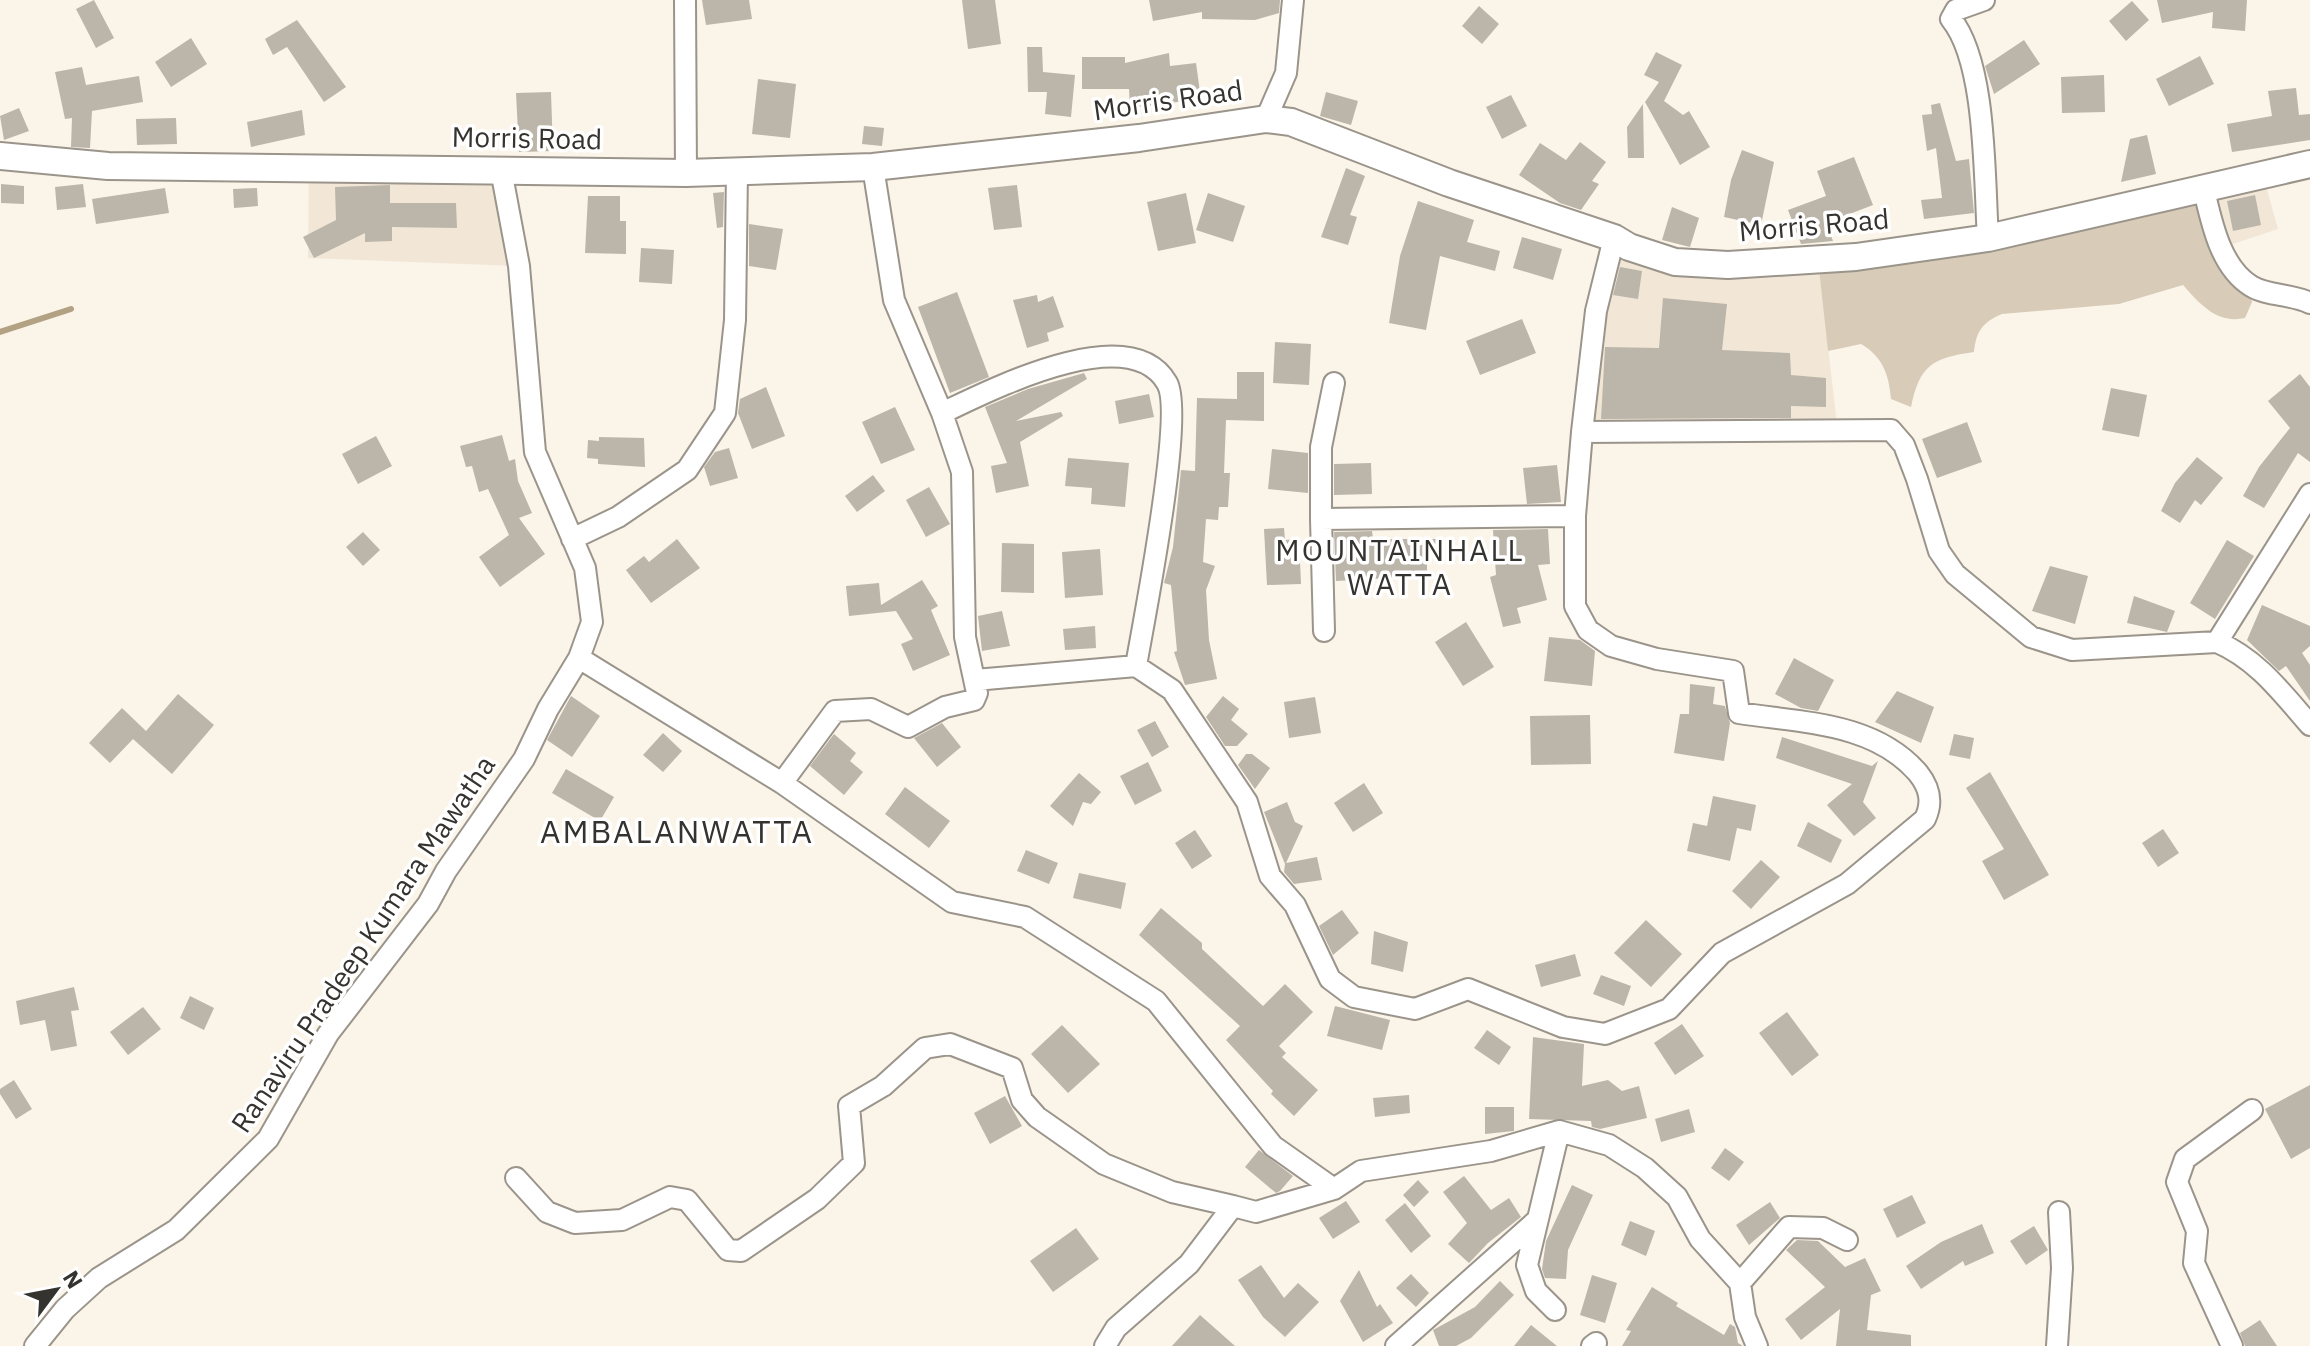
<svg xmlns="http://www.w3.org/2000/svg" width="2310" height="1346" viewBox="0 0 2310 1346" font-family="'IBM Plex Sans',sans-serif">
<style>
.built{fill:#f2e7d7}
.green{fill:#d8ccb8}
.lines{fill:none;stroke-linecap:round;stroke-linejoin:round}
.stream{stroke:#b3a183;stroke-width:6}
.building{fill:#bbb5aa}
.minor-casing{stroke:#9a948a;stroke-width:24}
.major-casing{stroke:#9a948a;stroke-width:30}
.minor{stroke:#fff;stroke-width:20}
.major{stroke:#fff;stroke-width:26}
.labels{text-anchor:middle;stroke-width:7;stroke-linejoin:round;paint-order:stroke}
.street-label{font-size:28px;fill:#35332f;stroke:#fff}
.neighbourhood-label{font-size:30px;letter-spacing:2px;fill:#35332f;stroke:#fff}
.quarter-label{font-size:32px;letter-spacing:2px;fill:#35332f;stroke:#fff}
</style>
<rect width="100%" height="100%" fill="#fbf4e9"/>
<path class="built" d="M309 167 501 170 519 266 308 258Z
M2262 172 2278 229 2221 248 2193 189Z
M1614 238 1629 247 1818 260 1838 433 1582 432Z"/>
<path class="green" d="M2193 189 2248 285 2252 302 2245 318C2217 324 2201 305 2183 285L2119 304 2002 314C1983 322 1976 331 1974 352 1932 358 1920 365 1911 407L1891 399C1889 375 1883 357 1861 344L1828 351 1818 260Z"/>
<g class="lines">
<path class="stream" d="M0 332 71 309"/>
</g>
<path class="building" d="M94 0 114 38 96 48 76 9Z
M702 0H749L752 19 706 25Z
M962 0H995L1001 44 968 49Z
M1149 0H1280L1279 13 1255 20 1202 19V12L1153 21Z
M2157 0H2247L2245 31 2212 28 2213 12 2162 23Z
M2132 1 2149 20 2126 41 2109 21Z
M1479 6 1499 24 1482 44 1462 26Z
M297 20 346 87 324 102 287 47 273 55 265 39Z
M191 38 207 64 171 87 155 62Z
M2024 40 2040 64 1994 94 1985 66Z
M1027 47H1042L1043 72 1075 75 1071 117 1045 114 1047 92H1028Z
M1656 52 1682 65 1664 101 1683 115 1689 111 1710 147 1680 165 1645 102 1659 82 1644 75Z
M1169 53 1170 66 1196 63 1201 99 1130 108 1129 89H1082V57H1125V63Z
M2200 56 2214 84 2169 106 2156 79Z
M82 67 86 85 139 76 143 102 92 111 90 148 71 147 72 118 65 119 55 72Z
M2104 75 2105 112 2062 113 2061 77Z
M758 79 796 84 790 138 752 134Z
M2296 88 2299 115 2310 114V140L2232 152 2227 124 2272 116 2268 91Z
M551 92 553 151 519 152 516 93Z
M1326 92 1358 101 1351 125 1320 116Z
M1511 95 1527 126 1502 139 1486 107Z
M1940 103 1956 161 1969 159 1974 213 1924 219 1921 200 1942 198 1936 148 1927 151 1922 115 1932 114 1931 105Z
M1643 104 1644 158H1628L1627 127Z
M19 108 29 131 4 140 0 116Z
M302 110 305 135 251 147 247 122Z
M176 118 177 144 137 145 136 119Z
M864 126 884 128 882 146 862 144Z
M2147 135 2156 174 2121 182 2130 139Z
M1580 142 1606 162 1592 181 1599 184 1581 210 1560 203 1519 175 1540 143 1566 160Z
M1742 150 1774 162 1761 225 1724 217 1731 180Z
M1854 157 1873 205 1826 223 1833 241 1801 244 1788 210 1826 196 1817 171Z
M1346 168 1365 176 1350 215 1357 217 1348 245 1321 237Z
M1 184 24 186V204L1 203Z
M83 184 86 207 57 210 55 187Z
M390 185V203H456L457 228 392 227V241L365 242V233L314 258 303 237 336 220 335 187Z
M1017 185 1022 227 994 230 988 188Z
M165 188 169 213 96 224 92 199Z
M257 188 258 206 234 208 233 189Z
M724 192 723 227 717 228 713 193Z
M1186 193 1196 243 1158 251 1147 202Z
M1208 193 1245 206 1233 242 1196 230Z
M2255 195 2261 225 2233 231 2227 201Z
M588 196H620V221H626V254L585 253Z
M1418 201 1474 220 1467 242 1500 251 1495 271 1440 256 1426 330 1389 323 1400 256Z
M1672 207 1699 218 1690 247 1662 240Z
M749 224 783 229 776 270 749 266Z
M1522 237 1562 249 1553 280 1513 268Z
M641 248 674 250 672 284 639 282Z
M1620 267 1642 271 1638 299 1613 295Z
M957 292 989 377 950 393 918 307Z
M1037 295 1038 302 1053 296 1064 327 1047 333 1049 341 1027 348 1013 300Z
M1663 298 1727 304 1722 350 1790 353 1791 375 1826 378V407L1791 406V418L1601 419 1605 347 1659 348Z
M1522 319 1536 353 1480 375 1466 341Z
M1275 342 1311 344 1309 385 1273 383Z
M1237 372H1264V421L1226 420 1224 473H1230L1228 507H1219L1218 520 1206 519 1203 562 1215 566 1206 590 1209 640 1217 679 1185 685 1174 652 1177 651 1171 585 1164 583 1173 547 1181 470 1195 471 1197 398 1237 399Z
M1084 373 1087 379 1016 421 1061 412 1063 416 1020 442 1029 486 996 493 991 466 1007 463 985 407 1028 389Z
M2300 374 2310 387V462L2298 453 2264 508 2243 496 2259 467 2290 428 2268 401Z
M766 387 785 436 752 449 738 413 740 399Z
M2111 388 2147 395 2139 437 2102 430Z
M1149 394 1154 417 1119 424 1115 401Z
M895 407 915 450 881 464 862 422Z
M1967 422 1982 462 1937 478 1922 439Z
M502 435 509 461 515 459 518 481 532 513 519 518 545 554 500 587 479 557 509 535 488 489 479 492 472 466 466 467 460 446Z
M376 436 392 466 358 484 342 454Z
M599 437 644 438 645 467 598 464V459L587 458 588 440 599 441Z
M729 448 738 478 710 486 704 467 715 452Z
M1272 449 1308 453V493L1268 489Z
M2197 457 2223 478 2201 505 2195 500 2180 523 2161 511 2175 483Z
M1068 458 1129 463 1125 507 1091 504 1092 488 1065 486Z
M1371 463 1372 494 1334 495V464Z
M1557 465 1561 502 1527 504 1523 468Z
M873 475 885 491 857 512 845 496Z
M929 487 950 524 926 537 906 500Z
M1284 528 1285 540 1299 539 1301 584 1267 585 1264 529Z
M1548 529 1550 564 1538 565 1547 600 1517 608 1521 623 1503 627 1490 577 1496 575 1493 530Z
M1372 531 1373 539H1440L1441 554H1427V576L1336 581 1334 532Z
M363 532 380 550 363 566 346 547Z
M677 539 700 568 651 603 626 570 644 556 649 562Z
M2227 540 2254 556 2215 619 2190 603Z
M1002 543 1034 544V593L1001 592Z
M1100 549 1103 595 1065 598 1062 552Z
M2050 566 2088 576 2075 624 2032 611Z
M922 580 938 606 931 610 950 655 913 671 901 644 913 639 896 611 849 616 846 586 879 583 881 605Z
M2134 596 2175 611 2167 632 2127 623Z
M2262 605 2310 626V646L2302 653 2310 665V701L2286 666 2279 671 2247 640Z
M1002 611 1010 646 982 651 978 616Z
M1466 622 1494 667 1463 686 1435 642Z
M1095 626 1096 648 1065 650 1063 629Z
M1549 637 1580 640 1595 651 1592 686 1544 681Z
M1794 658 1834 680 1818 711 1801 708 1775 694Z
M1690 684 1715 687 1713 704 1725 706 1730 723 1724 761 1674 753 1680 714H1689Z
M1897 691 1934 707 1921 743 1875 722Z
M178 694 214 725 172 774 133 739 110 763 89 743 122 708 146 731Z
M571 696 600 716 572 757 547 740Z
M1223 696 1239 709 1231 720 1248 734 1237 746H1225L1206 717Z
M1315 697 1321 733 1289 738 1284 702Z
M1590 715 1591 764 1531 765 1530 716Z
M1155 721 1169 747 1152 757 1137 730Z
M942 723 961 747 937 767 914 738Z
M663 733 682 751 663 772 643 755Z
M834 734 856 753 850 761 863 772 844 795 810 766Z
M1954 734 1974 738 1970 759 1949 755Z
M1782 737 1872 766 1878 761 1863 802 1876 818 1854 836 1827 805 1852 784 1776 758Z
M1246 754H1252L1270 768 1255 789 1238 765Z
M1148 762 1162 791 1135 805 1120 776Z
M566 769 614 797 600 821 552 793Z
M1990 772 2049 875 2004 900 1982 861 2004 849 1966 788Z
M1079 773 1101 792 1091 804 1083 802 1073 826 1050 806Z
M1364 783 1383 813 1353 832 1334 803Z
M905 787 950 821 929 848 885 814Z
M1713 796 1756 805 1751 831 1737 828 1730 861 1687 851 1693 823 1707 826Z
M1287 802 1295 822 1303 826 1286 863 1317 857 1322 880 1294 884 1284 872 1285 864 1264 812Z
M1808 822 1842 840 1831 863 1797 846Z
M2163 829 2179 853 2158 867 2142 843Z
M1195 830 1212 856 1192 869 1175 843Z
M1026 850 1058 863 1049 884 1017 871Z
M1761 860 1780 877 1751 909 1732 891Z
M1079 873 1126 883 1121 909 1073 898Z
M1161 908 1202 943V949L1263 1006 1285 984 1313 1012 1279 1046 1286 1053 1282 1057 1318 1090 1294 1116 1271 1094 1273 1091 1226 1040 1240 1026 1139 935Z
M1342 910 1359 933 1333 955 1319 926Z
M1646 920 1682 954 1651 987 1614 953Z
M1374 931 1408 942 1403 972 1371 964Z
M1575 954 1581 976 1541 987 1535 965Z
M1601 975 1631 986 1624 1006 1593 994Z
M74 987 79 1010 71 1011 77 1046 51 1051 45 1020 20 1025 16 1001Z
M190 996 214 1008 204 1030 180 1018Z
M1335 1006 1390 1020 1382 1050 1327 1036Z
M143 1007 161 1029 128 1055 110 1032Z
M1787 1012 1819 1055 1792 1076 1759 1033Z
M1682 1024 1704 1056 1675 1075 1654 1043Z
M1062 1025 1100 1064 1068 1093 1031 1054Z
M1487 1030 1511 1047 1499 1065 1474 1048Z
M1533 1037 1584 1044 1582 1086 1608 1080 1622 1091 1639 1086 1647 1118 1600 1129 1592 1127 1591 1121 1529 1119Z
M14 1080 32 1109 16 1119 0 1094V1089Z
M2310 1085V1148L2291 1159 2265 1109Z
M1409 1095 1410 1113 1375 1117 1373 1098Z
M1005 1096 1022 1126 990 1144 974 1113Z
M1485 1107H1514V1131L1485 1134Z
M1689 1109 1695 1132 1661 1142 1655 1119Z
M1725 1148 1744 1162 1729 1181 1711 1168Z
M1259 1150 1293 1176 1280 1191 1276 1193 1245 1167Z
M1464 1176 1491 1210 1509 1198 1521 1217 1488 1243 1469 1263 1448 1244 1467 1223 1443 1192Z
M1418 1180 1429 1192 1414 1207 1403 1195Z
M1572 1185 1593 1195 1568 1250 1566 1279 1545 1278 1542 1269 1546 1241Z
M1912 1195 1926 1223 1897 1238 1883 1209Z
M1346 1201 1360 1222 1333 1239 1319 1218Z
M1770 1202 1780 1218 1749 1245 1736 1225Z
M1405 1203 1431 1236 1411 1253 1385 1220Z
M1630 1221 1655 1231 1646 1256 1621 1245Z
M1982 1224 1994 1253 1965 1266 1963 1261 1921 1289 1906 1266 1941 1242Z
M2034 1226 2048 1250 2026 1265 2010 1241Z
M1076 1228 1099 1259 1053 1292 1030 1261Z
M1797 1240 1818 1241 1845 1267 1865 1258 1881 1291 1871 1295 1867 1330 1911 1335V1346H1836L1840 1309 1801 1340 1785 1319 1825 1287 1786 1250Z
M1261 1265 1284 1298 1298 1283 1319 1302 1285 1337 1263 1317 1238 1280Z
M1359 1270 1377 1307 1380 1304 1393 1323 1363 1342 1340 1301Z
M1411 1274 1429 1293 1416 1307 1396 1288Z
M1592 1275 1617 1283 1605 1323 1580 1315Z
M1500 1281 1514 1295 1471 1338 1456 1346H1439L1433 1330 1475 1307Z
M1652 1287 1678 1303 1676 1306 1724 1335 1730 1324 1735 1327 1738 1343 1743 1346H1622L1631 1331 1626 1330Z
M1200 1315 1235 1346H1172Z
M2260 1320 2277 1346H2245L2240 1333Z
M1531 1325 1557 1346H1514Z"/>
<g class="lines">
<g class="minor-casing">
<path id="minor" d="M685 0 686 173
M1984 0 1956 10 1951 19C1987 63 1984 180 1988 238
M1266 119 1286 73 1293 0
M2203 186C2211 219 2219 266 2251 286 2267 296 2292 294 2310 303
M942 413C989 391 1129 318 1167 383 1185 414 1144 619 1136 666
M1582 432 1891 430 1904 445 1917 479 1939 551 1955 574 2031 637 2072 650 2217 642C2257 659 2282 693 2310 725
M1321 519V447L1334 383
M572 539 618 517 687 470 725 413 735 320 737 171
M1324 631 1321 519 1575 516
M2217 642 2310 494
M579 658 782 783 952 902 1025 917 1156 1001 1273 1146 1334 1189
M975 680 1136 666 1172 690 1247 802 1270 876 1295 905 1330 979 1354 997 1415 1009 1468 989 1563 1027 1605 1034 1669 1009 1722 953 1847 884 1925 819C1933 802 1930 788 1918 773 1874 722 1802 723 1739 713L1733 671 1657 659 1611 646 1588 630 1575 606V516L1582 432 1596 311 1614 238
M782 783 835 711 871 709 908 727 945 707 974 700 977 693 965 637 962 472 942 413 894 300 873 167
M516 1178 547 1212 575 1223 622 1220 670 1197 687 1200 728 1250 741 1251 817 1199 854 1163 849 1106 883 1086 925 1048 950 1044 1012 1068 1022 1100 1037 1117 1104 1164 1172 1192 1233 1206
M1740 1283 1789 1227 1823 1228 1847 1240
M1555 1310 1536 1291 1527 1265 1559 1131
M35 1346 65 1309 99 1278 176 1230 268 1139 328 1034 428 904 446 871 524 759 548 709 579 658 592 622 585 568 535 452 519 266 501 170
M1105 1346 1116 1328 1189 1264 1233 1206 1256 1212 1334 1189 1361 1171 1491 1151 1559 1131 1609 1145 1645 1168 1677 1197 1700 1239 1740 1283 1745 1317 1757 1346
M1396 1346 1535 1222
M1592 1346 1596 1343
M2057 1346 2062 1268 2059 1212
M2232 1346 2194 1263 2197 1231 2177 1182 2185 1159 2252 1110"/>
</g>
<g class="major-casing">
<path id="major" d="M0 156 108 166 686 173 873 167 1139 138 1266 119 1291 122 1449 183 1614 238 1629 247 1675 262 1728 265 1856 257 1988 238 2310 164"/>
</g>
<use href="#minor" class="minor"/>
<use href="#major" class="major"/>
</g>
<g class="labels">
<g class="street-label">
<text transform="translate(1168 100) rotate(-8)" y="10">Morris Road</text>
<text transform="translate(527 138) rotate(1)" y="10">Morris Road</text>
<text transform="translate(1814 225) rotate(-5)" y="10">Morris Road</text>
<text transform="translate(363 944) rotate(-56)" y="10">Ranaviru Pradeep Kumara Mawatha</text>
</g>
<g class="neighbourhood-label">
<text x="1400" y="561">MOUNTAINHALL<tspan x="1400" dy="34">WATTA</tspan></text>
</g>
<g class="quarter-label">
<text x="677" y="843">AMBALANWATTA</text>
</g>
</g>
<g transform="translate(56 1290) rotate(58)" stroke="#ffffff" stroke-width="6" paint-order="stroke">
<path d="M0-6L14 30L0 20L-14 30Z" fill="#35332f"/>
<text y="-12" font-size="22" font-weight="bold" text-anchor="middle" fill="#35332f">N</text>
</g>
</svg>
